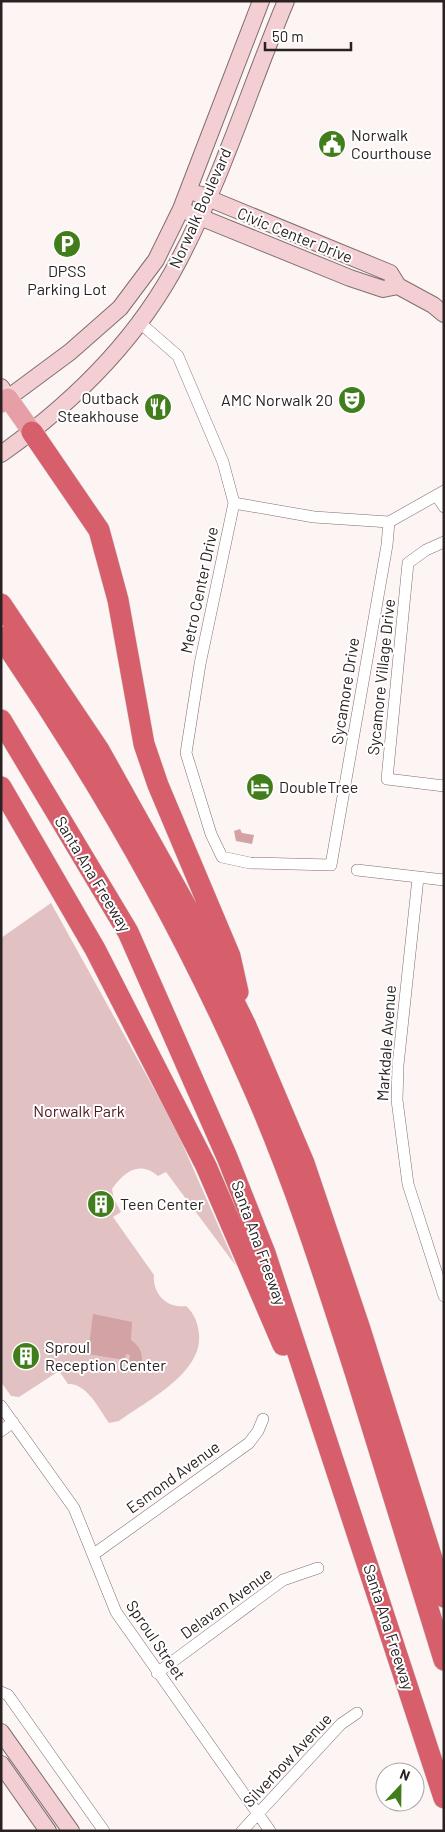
<svg xmlns="http://www.w3.org/2000/svg" width="445" height="1832" viewBox="0 0 445 1832" font-family="Barlow,sans-serif">
<style>
.green{fill:#e2c1c2}
.water{fill:#d2a2a4}
.lines{fill:none;stroke-linecap:round;stroke-linejoin:round}
.street-casing{stroke:#806e6f;stroke-width:12}
.secondary-casing{stroke:#806e6f;stroke-width:18}
.primary-casing{stroke:#d4d3d3;stroke-width:20}
.highway-casing{stroke:#d4d3d3;stroke-width:22}
.street{stroke:#fff;stroke-width:11}
.secondary{stroke:#f3cfd3;stroke-width:16}
.primary{stroke:#e79fa7;stroke-width:19}
.highway{stroke:#d75f6c;stroke-width:21}
.labels{text-anchor:middle;stroke-width:4;stroke-linejoin:round;paint-order:stroke}
.poi-label{font-size:16px;fill:#2a2222;stroke:#fff;text-anchor:start}
.street-label{font-size:16px;fill:#2a2222;stroke:#fff}
.park-label{font-size:16px;fill:#531820;stroke:#fff}
</style>
<rect width="100%" height="100%" fill="#fdf4f4"/>
<path class="green" d="M51 903 174 1125 236 1266 166 1172 158 1176C139 1160 124 1172 112 1189L114 1199 121 1212 113 1217 154 1275C152 1293 167 1309 186 1306 194 1313 198 1323 199 1334 203 1373 146 1401 119 1421L109 1423C99 1409 87 1383 68 1384L59 1371 19 1397 11 1396 1 1382V938Z"/>
<path class="water" d="M240 829 242 833 254 835 252 844 236 841 234 831Z
M93 1314 132 1322 131 1340C143 1349 143 1356 141 1370L128 1368 130 1355 126 1354 125 1360 88 1354Z"/>
<g class="lines">
<g class="street-casing">
<path id="street" d="M139 322 178 356 223 462 234 503 200 664 186 753 211 834 222 857 250 863 331 865 387 545 389 522
M437 496 444 507
M234 503 314 517 389 522 444 491
M444 542 426 550 408 563 387 779 444 786
M357 870 444 880
M418 878 398 1065 397 1100 408 1184 444 1296
M1 1406 74 1508 116 1612 270 1831
M1 1431 13 1422
M94 1554 249 1443 258 1431 263 1419
M157 1673 283 1580 318 1568
M1 1692 8 1695 104 1831
M242 1831 341 1724 357 1713"/>
</g>
<g class="secondary-casing">
<path id="secondary" d="M198 194 390 273 398 286
M190 213 350 278 383 289 398 286 433 305 444 314
M1 387 8 398 70 352 120 308 156 260 181 209 261 1
M1 454C73 403 138 339 179 260 222 178 250 87 286 1
M1 1732 71 1831
M1 1764 48 1831"/>
</g>
<g class="primary-casing">
<path id="primary" d="M1 403 8 398 32 432"/>
</g>
<g class="highway-casing">
<path id="highway" d="M32 432 99 530 118 600 144 744 158 785 230 956 238 992
M1 604 99 750 191 915 246 1026 304 1163 360 1329 444 1597
M1 637C97 777 181 923 249 1078 292 1174 324 1275 356 1375 386 1470 415 1565 444 1660
M1 720 128 932 227 1157 265 1253 444 1798
M1 787 95 949 206 1166 283 1345"/>
</g>
<use href="#street" class="street"/>
<use href="#secondary" class="secondary"/>
<use href="#primary" class="primary"/>
<use href="#highway" class="highway"/>
</g>
<defs>
<g id="civic-disc" transform="scale(1.4375)"><circle r="9.5" fill="#417e1b" stroke="#fff"/><path d="M-.6-6.5H3V-4.5H.6V-3L4-1V1h2V6H-6V1h2V-1L-.6-3ZM-1.2 2.5V6h2.4V2.5Z" fill="#fff"/></g>
<g id="parking-disc" transform="scale(1.4375)"><circle r="9.5" fill="#417e1b" stroke="#fff"/><path d="M-3.5-5.5H1a3.5 3.5 0 0 1 0 7H-1V5.5H-3.5ZM-1-3.4V-.6H.8a1.4 1.4 0 0 0 0-2.8Z" fill="#fff"/></g>
<g id="theatre-disc" transform="scale(1.4375)"><circle r="9.5" fill="#417e1b" stroke="#fff"/><path d="M-5-5.5Q0-4 5-5.5V0Q5 5 0 6Q-5 5-5 0ZM-3.3-2.5H-1v1.5H-3.3ZM1-2.5H3.3v1.5H1ZM-2.8 1Q0 5.5 2.8 1Z" fill="#fff"/></g>
<g id="restaurant-disc" transform="scale(1.4375)"><circle r="9.5" fill="#417e1b" stroke="#fff"/><path d="M-5-6h1v4h1v-4h1v4h1v-4h1v5L-1.5 .5V6h-2V.5L-5-1ZM5-6V6H3V1.5H1.5Q1.5-4 5-6Z" fill="#fff"/></g>
<g id="hotel-disc" transform="scale(1.4375)"><circle r="9.5" fill="#417e1b" stroke="#fff"/><path d="M-6-4.5h1.5V1H6V5H4.5V3h-9V5H-6ZM-4 0a1.8 1.8 0 1 1 3.6 0ZM.5 0V-2.5h3Q6-2.5 6 0Z" fill="#fff"/></g>
<g id="building-disc" transform="scale(1.4375)"><circle r="9.5" fill="#417e1b" stroke="#fff"/><path d="M-4-6H4V6H1V3H-1V6H-4ZM-2.5-4.3h1.7v1.8h-1.7ZM.8-4.3h1.7v1.8H.8ZM-2.5-1h1.7V.8h-1.7ZM.8-1h1.7V.8H.8Z" fill="#fff"/></g>
</defs>
<g fill-rule="evenodd">
<use href="#civic-disc" x="332" y="144"/>
<use href="#parking-disc" x="67" y="244"/>
<use href="#theatre-disc" x="352" y="400"/>
<use href="#restaurant-disc" x="158" y="407"/>
<use href="#hotel-disc" x="260" y="787"/>
<use href="#building-disc" x="101" y="1204"/>
<use href="#building-disc" x="26" y="1356"/>
</g>
<g class="labels">
<g class="poi-label">
<text x="351" y="141">Norwalk<tspan x="351" dy="18">Courthouse</tspan></text>
<text x="67" y="277" text-anchor="middle">DPSS<tspan x="67" dy="18">Parking Lot</tspan></text>
<text x="139" y="404" text-anchor="end">Outback<tspan x="139" dy="18">Steakhouse</tspan></text>
<text x="333" y="406" text-anchor="end">AMC Norwalk 20</text>
<text x="279" y="793">DoubleTree</text>
<text x="120" y="1210">Teen Center</text>
<text x="45" y="1353">Sproul<tspan x="45" dy="18">Reception Center</tspan></text>
</g>
<g class="street-label">
<text transform="translate(200 208) rotate(-66)" y="6">Norwalk Boulevard</text>
<text transform="translate(295 235) rotate(22)" y="6">Civic Center Drive</text>
<text transform="translate(199 590) rotate(-78)" y="6">Metro Center Drive</text>
<text transform="translate(381 677) rotate(-84)" y="6">Sycamore Village Drive</text>
<text transform="translate(345 691) rotate(-81)" y="6">Sycamore Drive</text>
<text transform="translate(93 874) rotate(59)" y="6">Santa Ana Freeway</text>
<text transform="translate(386 1043) rotate(-86)" y="6">Markdale Avenue</text>
<text transform="translate(259 1243) rotate(70)" y="6">Santa Ana Freeway</text>
<text transform="translate(173 1477) rotate(-36)" y="6">Esmond Avenue</text>
<text transform="translate(226 1603) rotate(-36)" y="6">Delavan Avenue</text>
<text transform="translate(389 1627) rotate(72)" y="6">Santa Ana Freeway</text>
<text transform="translate(156 1640) rotate(56)" y="6">Sproul Street</text>
<text transform="translate(287 1760) rotate(-47)" y="6">Silverbow Avenue</text>
</g>
<g class="park-label">
<text x="79" y="1117">Norwalk Park</text>
</g>
</g>
<rect width="445" height="1832" fill="none" stroke="#2a2222" stroke-width="5"/>
<g transform="translate(400 1787) rotate(22)"><circle r="24" fill="#ffffff" stroke="#aaa7a7"/>
<path d="M0-4L9 19L0 12L-9 19Z" fill="#417e1b"/>
<text y="-8" font-size="14" font-weight="bold" text-anchor="middle" fill="#2a2222">N</text>
</g>
<path d="M265 42v8h86v-8" fill="none" stroke="#2a2222" stroke-width="2.5"/>
<text x="272" y="42" font-size="15" fill="#2a2222" stroke="#ffffff" stroke-width="4" paint-order="stroke">50 m</text>
</svg>
